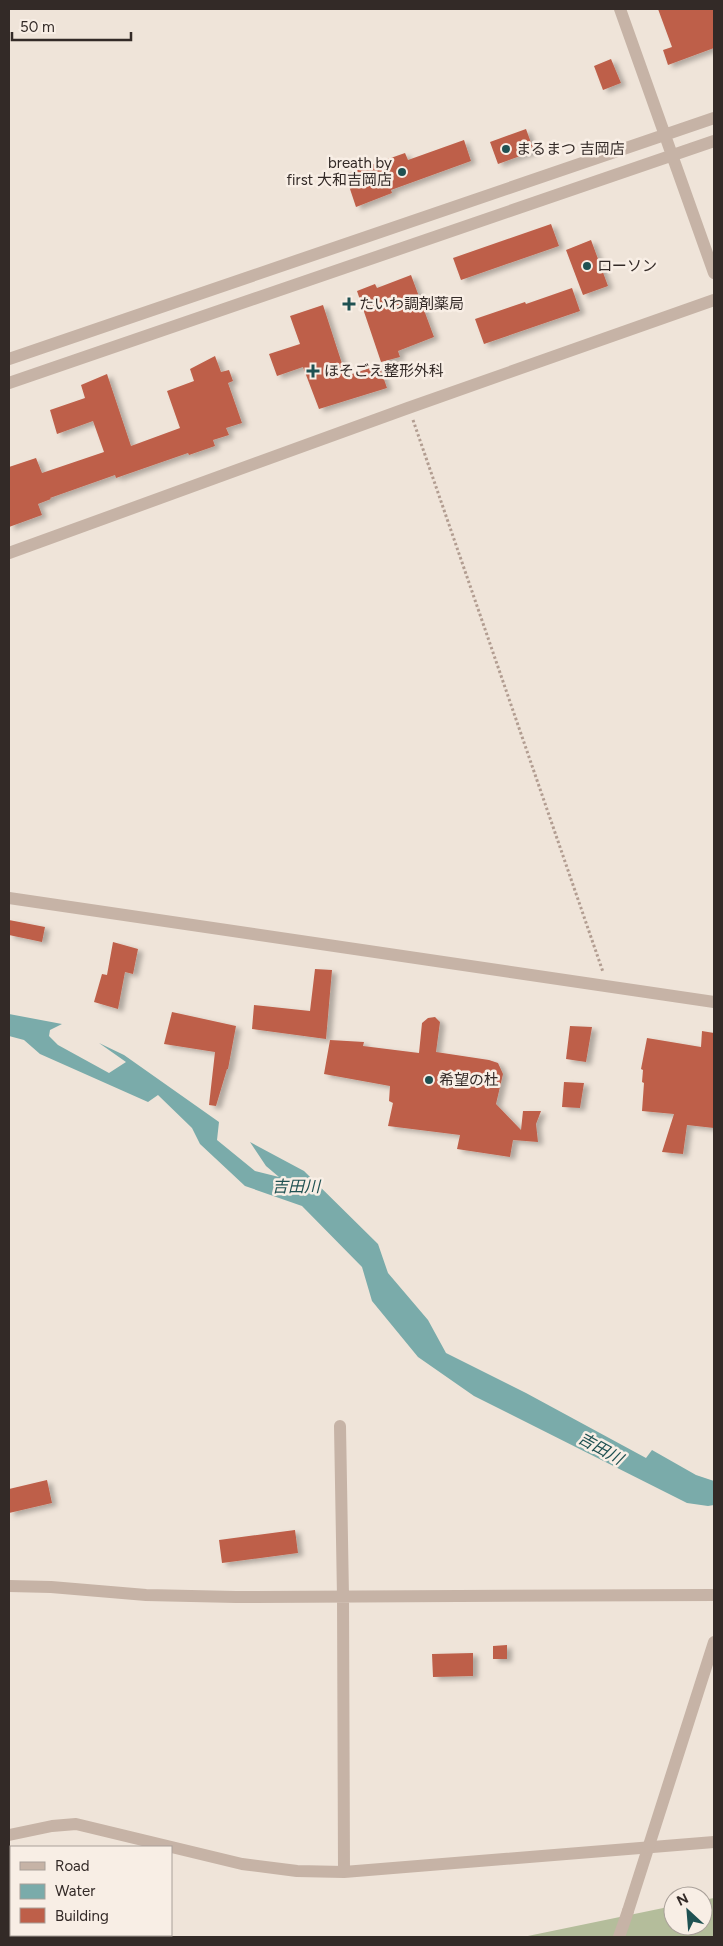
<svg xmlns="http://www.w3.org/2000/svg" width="723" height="1946" viewBox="0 0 723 1946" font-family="Figtree,'Noto Sans JP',sans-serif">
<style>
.green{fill:#b4bd9b}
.water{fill:#7aabaa}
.building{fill:#be5f49;filter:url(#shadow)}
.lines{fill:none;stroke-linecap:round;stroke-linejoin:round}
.path{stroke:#b29d91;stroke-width:3;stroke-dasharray:2.5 2.5;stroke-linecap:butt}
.minor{stroke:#c6b3a6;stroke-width:12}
.minor-bridge{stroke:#c6b3a6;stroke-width:12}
.poi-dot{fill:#1f5152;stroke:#f8eee5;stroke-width:2}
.labels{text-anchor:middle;stroke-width:5;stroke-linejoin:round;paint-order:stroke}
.poi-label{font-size:15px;fill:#332a27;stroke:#f8eee5;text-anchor:start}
.water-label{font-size:16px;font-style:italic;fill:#1f5152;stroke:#f8eee5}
</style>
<defs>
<filter id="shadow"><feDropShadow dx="5" dy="3" stdDeviation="2.5" flood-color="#0004"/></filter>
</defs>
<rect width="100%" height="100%" fill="#efe4d9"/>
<path class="green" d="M714 1898V1937H523L673 1906V1926H703V1900Z"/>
<path class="water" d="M9 1014 62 1024 50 1030 49 1036 58 1045 109 1073 126 1062 99 1043 124 1055 219 1122 217 1140 255 1171 279 1177 266 1166 250 1142 304 1171 378 1244 388 1273 428 1320 446 1353 526 1393 646 1458 652 1450 696 1475 714 1481V1505L708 1506 687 1503 474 1396 418 1357 372 1301 362 1267 302 1206 245 1186 200 1144 192 1128 158 1095 148 1102 40 1054 24 1040 9 1036Z"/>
<path class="building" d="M658 9H714V48L668 65 663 50 672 47Z
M611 59 621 83 603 90 594 66Z
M526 129 534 151 498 164 490 142Z
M464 140 471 161 391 190 392 193 356 207 345 174 405 153 408 160Z
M551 224 559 246 461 280 453 258Z
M591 240 608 286 583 295 566 250Z
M411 275 434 337 398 351 400 357 381 362 357 291 375 284 377 288Z
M572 288 580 311 484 344 475 319 525 302 526 304Z
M323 305 346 376 379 365 387 388 319 409 303 367 277 376 269 354 300 344 290 316Z
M215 356 221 372 229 370 233 381 228 383 242 423 226 428 229 435 213 440 215 446 189 455 188 453 116 478 115 475 50 498 51 499 38 504 42 515 9 527V467L36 458 42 473 104 452 93 421 57 434 50 410 85 398 81 385 107 374 131 446 180 428 167 391 194 381 190 369Z
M9 920 45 927 42 942 9 935Z
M113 942 138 949 133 974 125 972 118 1009 94 1002 102 974 107 975Z
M315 969 332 970 326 1039 252 1029 254 1005 310 1011Z
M172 1012 236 1026 228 1069H227L216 1106 209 1105 215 1052 164 1044Z
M435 1017 440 1022 436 1052 489 1060 498 1063 503 1074 496 1104 521 1130 523 1111H541L536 1124 538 1142 513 1140 510 1157 457 1149 460 1135 388 1126 393 1103 389 1101 390 1086 324 1074 330 1040 364 1042 363 1046 419 1053 422 1023 428 1018Z
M570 1026 592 1027 586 1062 566 1059Z
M702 1031 714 1033V1128L687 1125 683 1154 662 1152 674 1114 642 1111 644 1083 642 1082 643 1070 641 1069 647 1038 701 1047Z
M564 1082 584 1083 580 1108 562 1107Z
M47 1480 52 1503 9 1513V1489Z
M295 1530 298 1553 222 1563 219 1540Z
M507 1645V1659H493V1646Z
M473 1653V1676L433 1677 432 1654Z"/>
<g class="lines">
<path class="path" d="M413 420 603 972"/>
<path class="minor" d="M620 9 714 273
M9 359 714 118
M9 383 714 141
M9 553 408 408 714 300
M9 898 714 1002
M340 1426 343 1596 344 1872
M9 1586 51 1587 146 1595 236 1597 714 1595
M9 1835 52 1826 76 1824 242 1864 297 1871 344 1872 714 1842
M619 1937 628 1911"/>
<path class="minor-bridge" d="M628 1911 714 1642"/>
</g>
<g class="poi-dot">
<circle cx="506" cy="149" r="5"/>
<circle cx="402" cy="172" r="5"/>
<circle cx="587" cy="266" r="5"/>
<path d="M346.5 296.5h5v5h5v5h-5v5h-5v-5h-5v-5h5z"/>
<path d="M310.5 363.5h5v5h5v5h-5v5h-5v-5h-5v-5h5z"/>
<circle cx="429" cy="1080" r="5"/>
</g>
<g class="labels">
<g class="poi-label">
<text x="516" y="154">まるまつ 吉岡店</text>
<text x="392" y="168" text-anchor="end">breath by<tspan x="392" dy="17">first 大和吉岡店</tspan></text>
<text x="597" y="271">ローソン</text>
<text x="359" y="309">たいわ調剤薬局</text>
<text x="324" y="376">ほそごえ整形外科</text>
<text x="439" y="1085">希望の杜</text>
</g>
<g class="water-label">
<text x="296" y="1192">吉田川</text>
<text transform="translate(601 1448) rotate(29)" y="6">吉田川</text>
</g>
</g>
<rect width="723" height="1946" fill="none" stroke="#332a27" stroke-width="20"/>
<rect x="10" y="1846" width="162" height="90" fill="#f8eee5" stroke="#a9a099"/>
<rect x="20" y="1862" width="25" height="8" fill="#c6b3a6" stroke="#a9a099"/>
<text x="55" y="1871" font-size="15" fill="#332a27">Road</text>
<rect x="20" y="1884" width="25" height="15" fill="#7aabaa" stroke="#a9a099"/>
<text x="55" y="1896" font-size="15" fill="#332a27">Water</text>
<rect x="20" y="1908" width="25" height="15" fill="#be5f49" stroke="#a9a099"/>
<text x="55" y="1921" font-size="15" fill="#332a27">Building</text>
<g transform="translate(688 1911) rotate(334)"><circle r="24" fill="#f8eee5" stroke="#a9a099"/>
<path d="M0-4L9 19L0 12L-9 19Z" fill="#1f5152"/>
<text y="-8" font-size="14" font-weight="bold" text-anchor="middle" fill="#332a27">N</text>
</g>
<path d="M12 32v8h119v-8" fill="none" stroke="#332a27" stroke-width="2.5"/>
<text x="20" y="32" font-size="15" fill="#332a27" stroke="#f8eee5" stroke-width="4" paint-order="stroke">50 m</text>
</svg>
